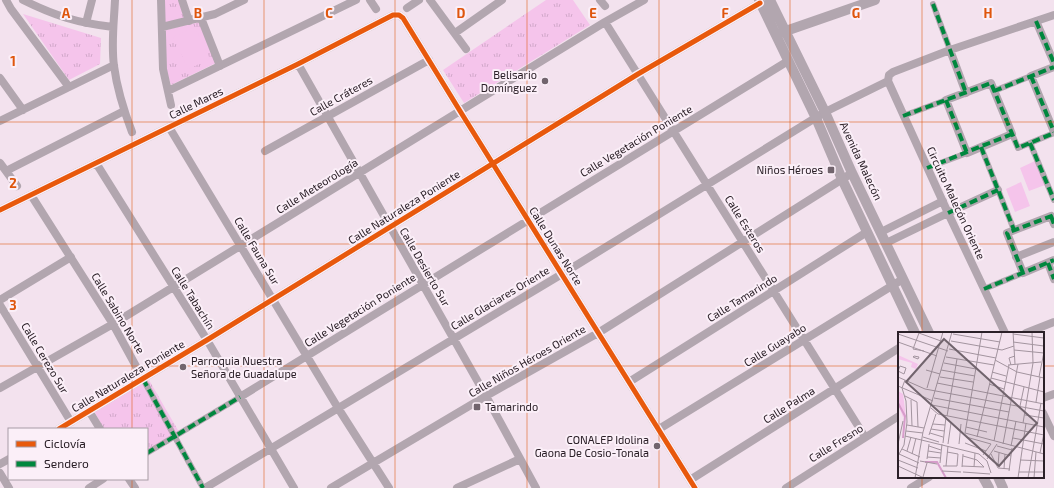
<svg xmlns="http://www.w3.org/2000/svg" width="1054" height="488" viewBox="0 0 1054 488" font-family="'Exo 2',sans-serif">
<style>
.grass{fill:url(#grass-tufts)}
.pitch{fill:#f5c4eb}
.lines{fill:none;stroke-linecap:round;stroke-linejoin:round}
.pedestrian{stroke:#b2a6af;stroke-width:6}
.minor{stroke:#b2a6af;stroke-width:8}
.tertiary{stroke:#b2a6af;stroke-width:10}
.quiet{stroke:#00873e;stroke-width:4;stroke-dasharray:8 4;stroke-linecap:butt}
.cycleway-casing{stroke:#fbeff8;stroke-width:8}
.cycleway{stroke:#e8590c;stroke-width:5}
.grid{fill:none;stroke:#df560d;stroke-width:1;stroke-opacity:0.55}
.poi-dot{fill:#71646d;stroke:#fbeff8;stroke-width:1.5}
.labels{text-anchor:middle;stroke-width:4;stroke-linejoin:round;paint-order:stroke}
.poi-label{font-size:11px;fill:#2b2028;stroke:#fbeff8;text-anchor:end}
.street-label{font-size:11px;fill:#2b2028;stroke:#fbeff8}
.inset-river{fill:none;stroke:#d79dcb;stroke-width:2}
.inset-road{fill:none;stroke:#a3949f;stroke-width:1}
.view{fill:#71646d;fill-opacity:0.15;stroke:#71646d;stroke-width:2}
.inset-edge{fill:none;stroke:#2b2028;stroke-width:2}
.grid-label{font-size:13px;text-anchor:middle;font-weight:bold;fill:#df560d;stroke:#fbeff8;stroke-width:4;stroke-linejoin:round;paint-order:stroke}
</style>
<defs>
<pattern id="grass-tufts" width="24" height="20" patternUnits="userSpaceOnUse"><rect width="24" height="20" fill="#f5c4eb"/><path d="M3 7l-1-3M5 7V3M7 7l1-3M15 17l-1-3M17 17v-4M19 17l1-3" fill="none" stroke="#d2a8ca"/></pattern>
</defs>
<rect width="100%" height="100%" fill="#f3e2ee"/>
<path class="grass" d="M164 0H179L185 19 165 23Z
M546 0H573L590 25 464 103 443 70Z
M23 14 101 38 100 64 69 80Z
M199 22 216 63 171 85 166 69 165 30Z
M149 380 179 432 147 451V429H104L94 411Z"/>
<path class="pitch" d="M195 27 210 59 188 69 173 37Z
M1035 161 1045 185 1029 191 1020 168Z
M1021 182 1030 206 1015 212 1006 189Z"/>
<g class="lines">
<path class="pedestrian" d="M933 4 950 50
M994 91 1031 76
M903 116 946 100
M1012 134 1018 148 1054 133
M1030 143 1054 200
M981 147 1014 230
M927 168 967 153
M984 289 1023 273
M143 379 203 488
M147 453 240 397"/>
<path class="minor" d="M6 0 11 9 69 87
M23 0C55 16 78 23 113 27
M115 0C114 22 111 44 114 66 117 89 124 111 132 132
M161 0 163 69 171 105
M182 0 189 21
M370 0 376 9
M430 0 466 49
M600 0 605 6
M407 8 419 0
M201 18 220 66
M1036 21 1054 63
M605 22 865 437
M86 23 92 0
M162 27 215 14 244 0
M455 33 502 0
M950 50 966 93
M298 64 486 396 536 488
M1054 67 1031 76 1054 132
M0 78 23 110
M888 81 948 213 1005 333
M888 81 889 75 893 72 950 50 1054 15
M991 83 1012 134 967 153 946 100Z
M168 91 356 0
M0 121 114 65
M169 127 338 408 389 488
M265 151 429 60
M0 163 17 186
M96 163 207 340 294 488
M6 171 124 111
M31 195 113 324 143 379
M0 210 298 64 393 15H399L403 18 460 111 695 488
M1054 224 1051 216 1007 233 1023 273 1054 260
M881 232 943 201
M886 243 948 213 998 190
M1016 257 1054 242
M1048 263 1054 279
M0 300 71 257
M0 305 71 422
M1026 333 1054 322
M629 382 867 232
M0 388 113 324 605 22 644 0
M240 397 788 61
M1043 398 1054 394
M89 411 100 429
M1043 413 1054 436
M59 429 207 340 638 74 760 3
M659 429 903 279
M0 464 9 459
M0 473 9 488
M129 479 135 488
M690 480 899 348
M89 488 103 479
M205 488 562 274 825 112 888 81
M331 488 486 396 598 333 852 173
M457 488 520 459
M786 488 899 416
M911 488 929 477"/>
<path class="tertiary" d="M759 0 816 118 842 179 915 333
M770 0 825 112 852 173 929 333
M780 33 875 0
M983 477 989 488
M998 477 1003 488"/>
<path class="quiet" d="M933 4 966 93
M1036 21 1054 63
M1031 76 1054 132
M994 91 1054 67
M946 100 967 153
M903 116 991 83 1018 148 1054 133
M1030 143 1054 200
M981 147 1014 230
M927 168 1012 134
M948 213 998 190
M1051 216 1054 224
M1048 263 1054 279
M1023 273 1007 233 1054 215
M984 289 1054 260
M143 379 203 488
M147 453 240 397"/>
<g class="cycleway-casing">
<path id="cycleway" d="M0 210 298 64 393 15H399L403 18 460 111 695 488
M59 429 207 340 638 74 760 3"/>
</g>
<use href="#cycleway" class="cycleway"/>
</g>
<path class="grid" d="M132 0V429M264 0V488M395 0V488M527 0V488M659 0V488M790 0V488M922 0V333M0 122H1054M0 244H1054M0 366H899M1043 366H1054M922 477V488M132 479V488"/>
<g class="poi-dot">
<circle cx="545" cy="81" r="4"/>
<rect x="827" y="166" width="8" height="8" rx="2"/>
<circle cx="183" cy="367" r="4"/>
<rect x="473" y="403" width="8" height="8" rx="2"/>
<circle cx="657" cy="446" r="4"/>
</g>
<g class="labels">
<g class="poi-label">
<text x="537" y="79">Belisario<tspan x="537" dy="13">Domínguez</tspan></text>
<text x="823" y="174">Niños Héroes</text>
<text x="191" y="365" text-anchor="start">Parroquia Nuestra<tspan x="191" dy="13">Señora de Guadalupe</tspan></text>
<text x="485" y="411" text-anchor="start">Tamarindo</text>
<text x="649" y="444">CONALEP Idolina<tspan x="649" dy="13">Gaona De Cosio-Tonala</tspan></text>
</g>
<g class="street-label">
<text transform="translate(341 96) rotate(-29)" y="4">Calle Cráteres</text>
<text transform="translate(196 103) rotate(-26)" y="4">Calle Mares</text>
<text transform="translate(636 141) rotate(-31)" y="4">Calle Vegetación Poniente</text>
<text transform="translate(861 161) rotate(65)" y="4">Avenida Malecón</text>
<text transform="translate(317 186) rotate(-32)" y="4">Calle Meteorología</text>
<text transform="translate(956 203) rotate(65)" y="4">Circuito Malecón Oriente</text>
<text transform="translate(404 207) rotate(-32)" y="4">Calle Naturaleza Poniente</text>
<text transform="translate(745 224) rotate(58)" y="4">Calle Esteros</text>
<text transform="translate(556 246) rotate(58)" y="4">Calle Dunas Norte</text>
<text transform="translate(257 251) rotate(59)" y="4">Calle Fauna Sur</text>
<text transform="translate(425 267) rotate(60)" y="4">Calle Desierto Sur</text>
<text transform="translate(193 298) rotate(58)" y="4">Calle Tabachín</text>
<text transform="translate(500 298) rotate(-31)" y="4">Calle Glaciares Oriente</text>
<text transform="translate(742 298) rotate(-32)" y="4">Calle Tamarindo</text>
<text transform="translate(360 310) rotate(-32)" y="4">Calle Vegetación Poniente</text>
<text transform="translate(118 313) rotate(59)" y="4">Calle Sabino Norte</text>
<text transform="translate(775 345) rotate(-32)" y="4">Calle Guayabo</text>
<text transform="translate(45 358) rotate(59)" y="4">Calle Cerezo Sur</text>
<text transform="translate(527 361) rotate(-30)" y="4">Calle Niños Héroes Oriente</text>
<text transform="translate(128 376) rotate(-31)" y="4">Calle Naturaleza Poniente</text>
<text transform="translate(789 405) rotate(-32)" y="4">Calle Palma</text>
<text transform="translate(836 443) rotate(-32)" y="4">Calle Fresno</text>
</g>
</g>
<g transform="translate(898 332)">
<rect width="146" height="146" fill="#f3e2ee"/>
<path d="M0 23 20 32 18 37 13 35 14 31 0 27ZM0 59 5 62 8 85H5L0 72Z" fill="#f5c4eb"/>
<path class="inset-river" d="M0 71 7 84 5 106M27 130H39L48 146"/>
<path class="inset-road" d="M18 0 43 9M84 0 67 101 146 122M115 0 117 32M21 1 15 17 26 19M0 2 50 19M55 2 102 10M115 2 146 6M53 9 104 18 116 14M0 10 39 24M115 10 146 14M51 17 98 26M116 18 146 21M16 24 21 25 20 27 15 25ZM48 25 96 33M97 28 119 40 146 46M46 31 78 37M110 33 143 30M113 33 111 26 117 24M2 34 8 36 6 42 0 39ZM28 38 42 42M43 38 77 44M94 40 108 44M0 45 27 57 146 79M42 45 75 50M141 45 146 20M93 46 146 60M39 51 146 72M91 52 106 57M0 54 35 69M29 56 45 0M7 64 19 70 20 95M36 66 111 80M13 68 14 94M138 70 142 45M34 73 146 95M122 74 126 55M33 76 40 82 146 103M127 83 146 86M49 84 59 27M125 91 135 31 134 0M35 92 47 93M9 93 26 96M68 95 89 100M33 97 46 99M8 99 25 101M32 101 45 105M31 103 38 82M7 104 81 122 89 129 93 141M25 105 41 110M68 105 93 112M79 105 104 0M115 106 146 112M96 109 111 33M45 111 48 85M67 111 88 119M0 112 5 89M50 112 53 91M61 112 63 92M105 112 120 32M31 114 43 118M99 114 114 118M113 114 118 89M4 117 22 125M9 119 13 105M30 119 43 121M96 119 113 124M142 121 146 101M1 122 21 131M14 122 18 106M93 122 100 136 112 137M85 123 93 112M0 124 6 113 9 90 8 69 4 56 7 48M65 124 79 128 86 135M29 125 43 126M29 127 31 112M89 127 99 112M0 128 20 136M122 128 146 129M22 129 39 132M42 131 44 112M0 134 26 146M45 134H59L60 122 49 120M48 134 50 114M64 134 86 135M100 134 101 121M64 135 65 122M76 135 77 121M106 137 107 122M44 139 63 140M111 139 114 116M65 140 92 142M121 140H146M25 145 29 131M17 146 25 100 54 0M120 146 128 91M130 146 143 71M136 146 138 120"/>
<path class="view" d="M46 7 139 91 101 134 8 50Z"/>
<rect width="146" height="146" class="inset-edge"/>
</g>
<g class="grid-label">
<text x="66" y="18">A</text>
<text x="198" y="18">B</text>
<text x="329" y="18">C</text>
<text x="461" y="18">D</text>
<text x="593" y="18">E</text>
<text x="725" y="18">F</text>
<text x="856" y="18">G</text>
<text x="988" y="18">H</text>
<text x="13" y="66">1</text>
<text x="13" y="188">2</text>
<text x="13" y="310">3</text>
</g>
<rect x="8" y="428" width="140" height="52" fill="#fbeff8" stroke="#a89ca5"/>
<rect x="16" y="441" width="20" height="6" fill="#e8590c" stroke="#a89ca5"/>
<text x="44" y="448" font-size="12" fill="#2b2028">Ciclovía</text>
<rect x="16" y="461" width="20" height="6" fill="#00873e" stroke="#a89ca5"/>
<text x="44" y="468" font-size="12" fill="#2b2028">Sendero</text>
</svg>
